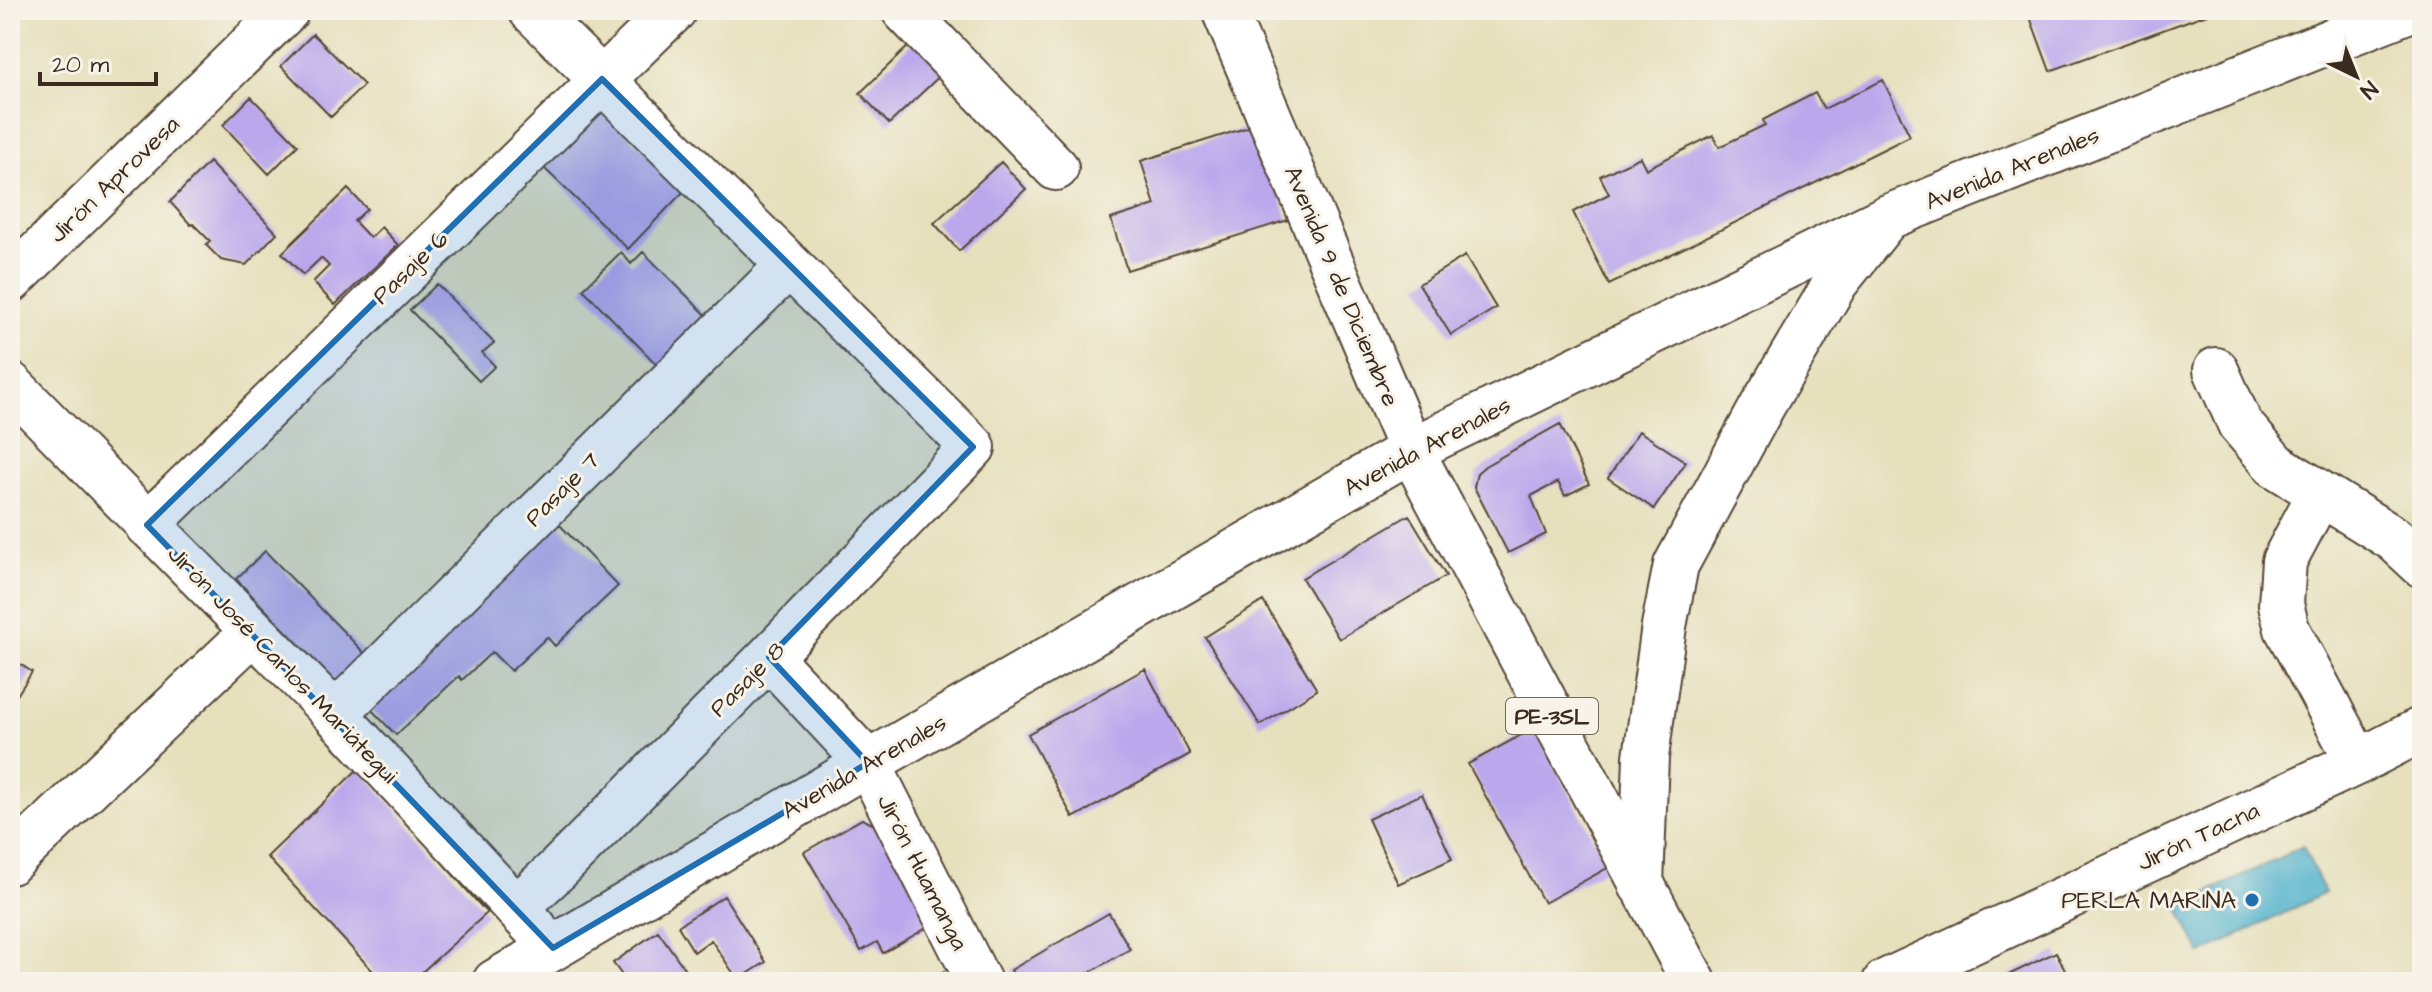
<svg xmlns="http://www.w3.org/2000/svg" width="2432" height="992" viewBox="0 0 2432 992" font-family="'Architects Daughter',sans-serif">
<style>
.water{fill:#4db1cc;stroke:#446e75;stroke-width:2}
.building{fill:#baa7ec}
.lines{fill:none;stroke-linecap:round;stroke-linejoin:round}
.minor-casing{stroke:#554536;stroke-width:48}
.major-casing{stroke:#554536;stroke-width:48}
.minor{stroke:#fff;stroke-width:44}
.major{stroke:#fff;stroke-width:44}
.marked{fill:#1f6fb2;fill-opacity:0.2;stroke:#1f6fb2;stroke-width:6;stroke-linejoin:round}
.poi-dot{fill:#1f6fb2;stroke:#f7f3e8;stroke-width:3}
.labels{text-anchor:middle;stroke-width:6;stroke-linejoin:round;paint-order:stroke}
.shield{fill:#f7f3e8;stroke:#73665b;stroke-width:2}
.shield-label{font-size:22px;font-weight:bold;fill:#3b2a1e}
.street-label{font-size:24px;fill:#3b2a1e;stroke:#f7f3e8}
.poi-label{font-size:24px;fill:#3b2a1e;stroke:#f7f3e8;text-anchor:end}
</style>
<rect width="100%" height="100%" fill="#f7f3e8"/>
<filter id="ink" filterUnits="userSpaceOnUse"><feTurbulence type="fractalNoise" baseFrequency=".0125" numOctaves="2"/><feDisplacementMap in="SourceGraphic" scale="16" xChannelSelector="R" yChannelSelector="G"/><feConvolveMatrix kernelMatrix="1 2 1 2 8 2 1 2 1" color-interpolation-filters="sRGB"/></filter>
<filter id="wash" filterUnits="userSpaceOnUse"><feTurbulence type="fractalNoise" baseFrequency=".006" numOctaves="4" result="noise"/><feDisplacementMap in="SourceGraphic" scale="32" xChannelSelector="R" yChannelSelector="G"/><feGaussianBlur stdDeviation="1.8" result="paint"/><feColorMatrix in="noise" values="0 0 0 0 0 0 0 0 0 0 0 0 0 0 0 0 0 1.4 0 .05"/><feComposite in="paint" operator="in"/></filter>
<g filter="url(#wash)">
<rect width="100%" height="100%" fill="#e6e0bd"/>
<path class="water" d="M2303 846 2325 893 2201 954 2178 907Z"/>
<g id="blocks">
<path class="building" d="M2050 10H2218L2050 71 2030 17Z
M313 34 364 85 331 117 281 66Z
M918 37 948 68 889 124 860 93Z
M1883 80 1910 136 1609 285 1573 212 1609 194 1600 176 1640 157 1646 169 1713 135 1719 147 1765 125 1763 120 1815 93 1824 109Z
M251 97 298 145 269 174 223 125Z
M601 109 685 190 628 249 544 168Z
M1258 124 1288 220 1127 270 1111 219 1155 205 1141 161Z
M209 162 277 233 246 265 221 260 206 245 210 241 193 224 191 225 170 202Z
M1001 162 1026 189 959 251 934 223Z
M348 189 367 209 354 221 370 238 381 227 398 245 335 305 313 282 329 266 321 258 303 275 282 253Z
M621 252 631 264 643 252 714 323 664 372 583 289Z
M1465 256 1496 308 1451 335 1419 284Z
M437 284 494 343 482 353 495 366 479 381 410 310Z
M1560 424 1589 484 1565 496 1558 482 1531 496 1546 534 1508 553 1474 487 1477 473 1485 466Z
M1639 431 1686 462 1654 509 1608 478Z
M1409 515 1446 576 1339 639 1302 578Z
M558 523 618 586 555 646 547 637 511 671 492 652 462 680 459 676 396 735 366 704Z
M265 551 373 662 344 691 236 579Z
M1263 601 1317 690 1260 725 1205 637Z
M10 657 32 672 10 706Z
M1145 669 1190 754 1073 818 1028 734Z
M1534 728 1609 867 1544 903 1468 764Z
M359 768 487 913 411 982H383L267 857Z
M1422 794 1452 859 1398 884 1368 819Z
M862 819 881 828 935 923 883 953 877 942 861 951 804 852Z
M724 896 766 962 738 980 711 940 694 952 678 926Z
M1109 913 1130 949 1073 982H1018L1011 970Z
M658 931 694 982H627L613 963Z
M2056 952 2071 982H1994Z
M952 966 962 982H926Z"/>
</g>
</g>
<g filter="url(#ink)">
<use href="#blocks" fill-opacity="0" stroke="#554536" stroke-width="2"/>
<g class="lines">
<g class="minor-casing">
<path id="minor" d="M904 10 1056 168
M1224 10 1411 450
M10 281 287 10
M2216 370 2240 424 2275 465 2394 539 2422 565
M10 384 335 714 535 928
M2320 493 2284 561 2281 604 2287 629 2358 762
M147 525 674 10
M769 657 868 763 979 982
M335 714 789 265
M10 862 253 632
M1641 885 1646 757 1664 626 1676 565 1764 403 1836 282 1888 217
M516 908 558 869 769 657 973 447 531 10
M1885 982 2358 762 2422 729"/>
</g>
<g class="major-casing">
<path id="major" d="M1411 450 1694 982
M495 982 868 763 1411 450 1888 217 2409 10"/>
</g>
<use href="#minor" class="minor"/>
<use href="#major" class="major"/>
</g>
</g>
<path class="marked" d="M602 79 973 447 769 657 868 763 553 948 147 525Z"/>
<circle class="poi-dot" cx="2252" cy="900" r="8"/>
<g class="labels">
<rect class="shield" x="1506" y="698" width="92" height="36" rx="6"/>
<g class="shield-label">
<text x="1552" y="724">PE-3SL</text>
</g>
<g class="street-label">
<text transform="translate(2012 168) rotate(-22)" y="8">Avenida Arenales</text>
<text transform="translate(114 179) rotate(-44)" y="8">Jirón Aprovesa</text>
<text transform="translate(410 267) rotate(-44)" y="8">Pasaje 6</text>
<text transform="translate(1342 286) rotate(67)" y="8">Avenida 9 de Diciembre</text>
<text transform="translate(1427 446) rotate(-28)" y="8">Avenida Arenales</text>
<text transform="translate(562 489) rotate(-45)" y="8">Pasaje 7</text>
<text transform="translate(283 664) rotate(46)" y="8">Jirón José Carlos Mariátegui</text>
<text transform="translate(747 679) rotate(-45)" y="8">Pasaje 8</text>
<text transform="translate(864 766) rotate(-30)" y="8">Avenida Arenales</text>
<text transform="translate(2198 836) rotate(-25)" y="8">Jirón Tacna</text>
<text transform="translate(923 872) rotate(63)" y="8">Jirón Huamanga</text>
</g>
<g class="poi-label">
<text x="2236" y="908">PERLA MARINA</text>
</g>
</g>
<rect width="2432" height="992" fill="none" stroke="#f7f3e8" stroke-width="40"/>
<g transform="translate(2356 76) rotate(137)" stroke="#f7f3e8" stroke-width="6" paint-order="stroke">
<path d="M0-6L14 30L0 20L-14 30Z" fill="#3b2a1e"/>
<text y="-12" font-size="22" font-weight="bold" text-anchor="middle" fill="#3b2a1e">N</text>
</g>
<path d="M40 72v12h116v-12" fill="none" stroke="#3b2a1e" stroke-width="4"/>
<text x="52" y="72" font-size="24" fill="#3b2a1e" stroke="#f7f3e8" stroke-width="6" paint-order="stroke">20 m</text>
</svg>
